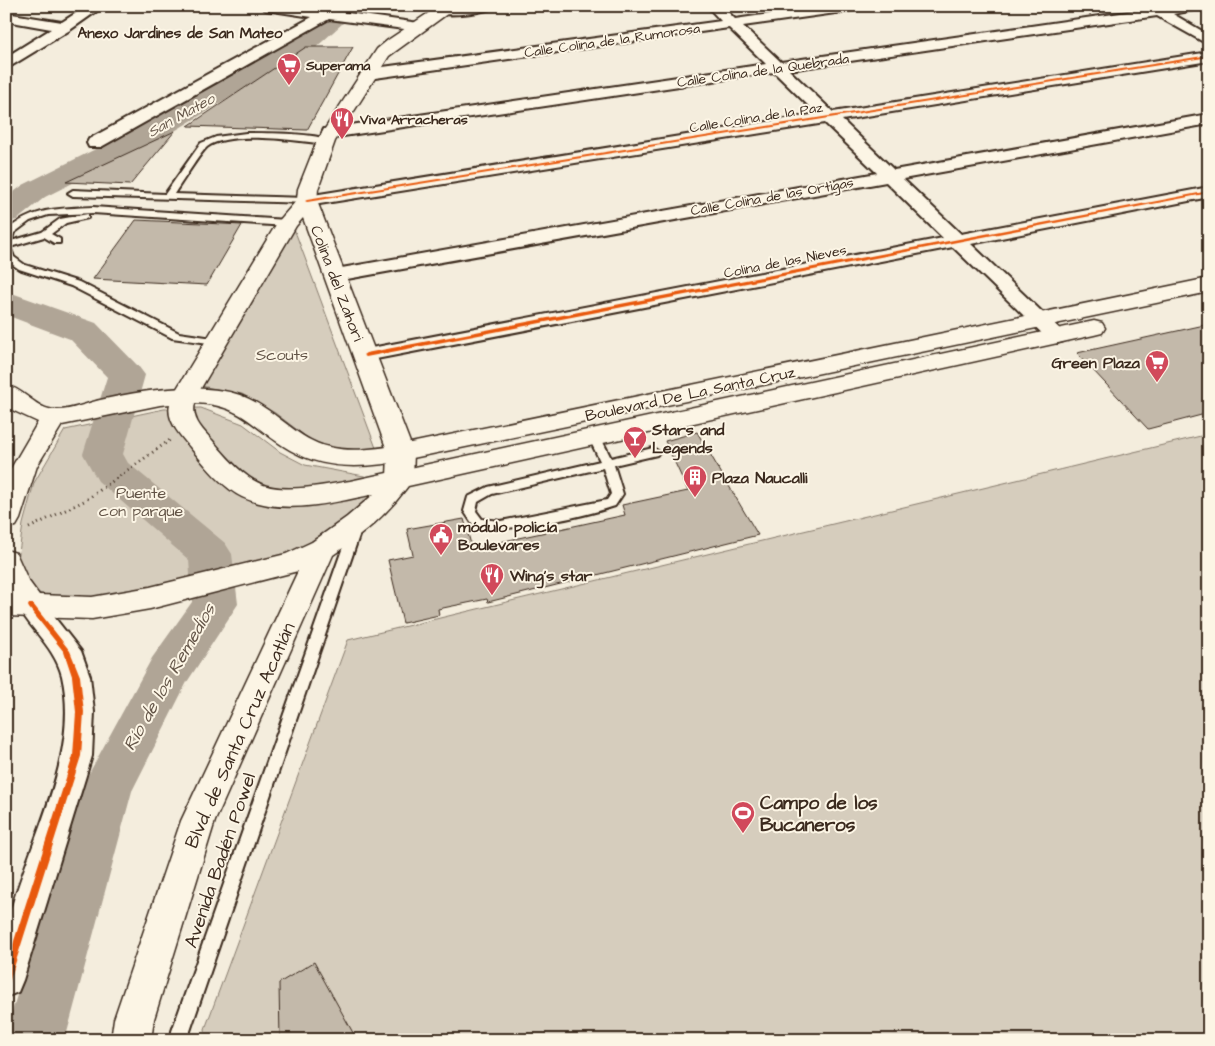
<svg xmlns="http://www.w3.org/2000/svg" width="1215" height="1046" viewBox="0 0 1215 1046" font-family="'Architects Daughter',sans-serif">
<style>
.green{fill:#d6cdbd;stroke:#887c6e}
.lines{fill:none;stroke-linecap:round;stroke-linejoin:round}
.river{fill:#b0a596;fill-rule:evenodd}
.building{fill:#c3b9aa;stroke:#3b2a1e}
.lane-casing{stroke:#3b2a1e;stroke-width:4}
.street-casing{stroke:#3b2a1e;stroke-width:4}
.secondary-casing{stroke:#3b2a1e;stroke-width:3}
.primary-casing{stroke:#3b2a1e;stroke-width:3}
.path{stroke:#3b2a1e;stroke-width:3;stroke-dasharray:1 4;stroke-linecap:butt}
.lane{fill:#fcf5e5;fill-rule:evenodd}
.street{fill:#fcf5e5;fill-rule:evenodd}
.secondary{fill:#fcf5e5;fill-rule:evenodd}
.primary{fill:#fcf5e5;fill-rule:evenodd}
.cycleway-casing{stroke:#fcf5e5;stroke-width:3}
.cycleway{fill:#e8590c;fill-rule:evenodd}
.labels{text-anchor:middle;stroke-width:4;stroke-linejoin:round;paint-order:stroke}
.far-street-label{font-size:14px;fill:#3b2a1e;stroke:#fcf5e5}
.far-poi-label{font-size:14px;font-weight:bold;fill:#3b2a1e;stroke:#fcf5e5;text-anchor:start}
.far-neighbourhood-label{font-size:15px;font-weight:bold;fill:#3b2a1e;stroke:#fcf5e5}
.far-water-label{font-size:15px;font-style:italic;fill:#645548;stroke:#fcf5e5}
.street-label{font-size:16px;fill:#3b2a1e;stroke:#fcf5e5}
.park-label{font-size:16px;fill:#625346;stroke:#fcf5e5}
.poi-label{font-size:16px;font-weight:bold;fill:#3b2a1e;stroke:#fcf5e5;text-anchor:start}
.water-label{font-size:18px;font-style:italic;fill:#645548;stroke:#fcf5e5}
.near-street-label{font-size:19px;fill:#3b2a1e;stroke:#fcf5e5}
.near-poi-label{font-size:19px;font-weight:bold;fill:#3b2a1e;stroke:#fcf5e5;text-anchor:start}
</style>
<rect width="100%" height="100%" fill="#f4eddd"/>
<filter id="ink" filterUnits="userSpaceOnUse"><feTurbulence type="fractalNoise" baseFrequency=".02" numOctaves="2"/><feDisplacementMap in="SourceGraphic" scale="10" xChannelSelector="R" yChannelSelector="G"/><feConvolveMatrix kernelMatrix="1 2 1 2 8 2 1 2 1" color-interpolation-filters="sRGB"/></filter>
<g filter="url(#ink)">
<path class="green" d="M293 226 376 448 339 452 313 442 275 413 242 394 201 386Z
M201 408 243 424 280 452 305 465 364 476 384 484 363 507 284 559 94 600H63L39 593 26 580 18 560 23 524 34 483 65 430 164 409Z
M1209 434V1040H206L205 1029 348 640Z"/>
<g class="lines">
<path class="river" d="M335 6H362L313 50 252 84 168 135 45 197 17 220 6 222V198L23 185 148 123 234 72 295 40Z
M6 291 96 323 139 367 145 375 123 454 128 463 225 543 232 554 238 604 187 682 132 791 65 1040H6V1031L80 790 152 658 192 602 189 560 98 481 83 454 107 377 70 339 6 315Z"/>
</g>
<path class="building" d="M306 47H353L307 130 188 126Z
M175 131 130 185 66 182Z
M136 220 223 224 242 225 207 285 93 279Z
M1209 324V413L1148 429 1077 353Z
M697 432 758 535 488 602 487 599 438 609 439 615 403 623 388 560 413 555 407 529 464 519 472 548 625 515 622 505 688 491 665 441Z
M314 962 357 1040H280L279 983Z"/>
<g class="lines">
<g class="lane-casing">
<path id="lane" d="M246 133C262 133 320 133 330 141L326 144C299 141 229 130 207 147 200 153 181 184 174 194L307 198 310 199V203L73 196 68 193 73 190 165 194 201 143 216 137Z
M93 207 287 220 292 223 287 226 93 213 48 215 30 221 14 233 11 241 42 232 60 219 88 214V218L66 223 51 234 60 239V243H54L44 237 10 247 14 257 25 265 79 282 179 333 220 339 221 341 216 344 172 338 71 286 19 269 6 260V231C34 207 58 209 93 207Z
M594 432 600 436 611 458 653 448 659 452 657 455 614 465 623 494 615 506C585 516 503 535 474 526L464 511 468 497 488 487 600 461 588 436ZM603 468 611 494 607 500 501 521 482 519 476 511 478 502 492 494Z
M356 523 362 527 190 1031 189 1040H171L172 1031 350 527Z"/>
</g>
<g class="street-casing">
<path id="street" d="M87 6H104L70 30 6 69V57L51 29 6 21V13L62 22Z
M259 6H299L419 23 426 27 419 31 329 19 101 147H89L87 143 89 139 312 17 266 10Z
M495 6C489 13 441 18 435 11L437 8Z
M707 6H722L735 19 825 6H864L857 10 743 26 781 62 1148 9 1150 6H1202L1200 9 1173 14 1209 35V45L1157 16 789 70 833 112 1209 52V61L842 120 894 170 1209 114V124L903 179 961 234 1209 187V197L971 244 1064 333 1068 337 1064 341 1057 343 1050 341 953 247 366 361 358 360 355 355 358 350 366 349 943 238 886 182 336 281 329 279 326 275 329 271 336 269 877 173 825 123 307 206 301 205 298 201 301 197 307 196 817 114 774 72 330 138 324 137 322 133 324 129 330 128 766 64 729 28 368 79 360 74 368 69 721 21Z
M31 596 40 599 81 651 90 676 94 712 92 756 23 980 18 992 6 997C6 977 3 943 7 925 26 845 81 759 62 676 55 648 31 630 18 606L22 599Z"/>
</g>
<g class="secondary-casing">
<path id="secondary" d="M1209 278V292L384 464C351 468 319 467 290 450 252 428 244 405 195 403 191 419 202 429 212 440 225 455 242 476 261 484 284 494 326 485 350 481L1094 321 1102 323 1105 328 1102 333 1094 335 408 486C386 516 363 534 333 555L215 821 154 1019 151 1040H111L114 1019 181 821 298 571 150 609 92 619 6 616V550L16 553 28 580 39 595 92 597 150 587 286 554 312 542 347 517 374 494C333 503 282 516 242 497 222 487 204 464 190 447 180 435 166 420 170 404L160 405 62 425 37 466 20 519 16 526 6 528V477L38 422 12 410 6 405V385C24 389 37 410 56 410 69 411 87 403 100 400 141 391 182 384 224 391 271 399 290 438 329 447 353 453 378 448 401 445Z"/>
</g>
<g class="primary-casing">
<path id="primary" d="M439 6H458L389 56 335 141 318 189 317 201 414 453 413 478 409 484 400 487 391 484 387 478 388 453 303 218 296 226 194 400 185 403 176 400 173 395 277 223 297 200 298 189 317 141 377 49 388 40Z"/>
</g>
<path class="path" d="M29 528 86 500 170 440"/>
<use href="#lane" class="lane"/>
<use href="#street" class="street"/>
<use href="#secondary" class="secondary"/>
<use href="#primary" class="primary"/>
<g class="cycleway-casing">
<path id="cycleway" d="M1209 55V57L307 202 305 201 307 200Z
M1209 191V193L366 357 363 355 366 353Z
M29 604H33L70 651 80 676 84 712 81 756 10 980 9 983 6 984V966L73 756 76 712 72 676 64 652 29 608 28 606Z"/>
</g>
<use href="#cycleway" class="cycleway"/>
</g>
</g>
<defs>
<g id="supermarket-pin" transform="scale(1.25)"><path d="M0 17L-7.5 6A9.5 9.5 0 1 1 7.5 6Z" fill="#d1495b" stroke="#fcf5e5"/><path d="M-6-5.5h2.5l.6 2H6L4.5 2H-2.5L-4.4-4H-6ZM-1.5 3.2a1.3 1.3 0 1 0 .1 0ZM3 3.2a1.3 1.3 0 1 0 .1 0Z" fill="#fff"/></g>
<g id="restaurant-pin" transform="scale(1.25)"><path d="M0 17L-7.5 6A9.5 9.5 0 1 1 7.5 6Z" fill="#d1495b" stroke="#fcf5e5"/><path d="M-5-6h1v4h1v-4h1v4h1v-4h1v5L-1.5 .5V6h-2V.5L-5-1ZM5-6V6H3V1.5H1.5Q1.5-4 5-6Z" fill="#fff"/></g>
<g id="bar-pin" transform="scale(1.25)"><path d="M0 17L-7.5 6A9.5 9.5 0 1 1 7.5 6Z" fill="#d1495b" stroke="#fcf5e5"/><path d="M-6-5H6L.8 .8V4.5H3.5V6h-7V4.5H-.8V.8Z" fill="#fff"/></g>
<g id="building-pin" transform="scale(1.25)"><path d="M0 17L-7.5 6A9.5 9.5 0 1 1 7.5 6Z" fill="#d1495b" stroke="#fcf5e5"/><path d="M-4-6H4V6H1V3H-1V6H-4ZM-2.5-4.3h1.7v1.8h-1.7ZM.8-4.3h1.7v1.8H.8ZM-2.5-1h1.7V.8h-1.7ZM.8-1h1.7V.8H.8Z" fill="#fff"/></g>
<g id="civic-pin" transform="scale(1.25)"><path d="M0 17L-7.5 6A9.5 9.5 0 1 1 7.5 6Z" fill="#d1495b" stroke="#fcf5e5"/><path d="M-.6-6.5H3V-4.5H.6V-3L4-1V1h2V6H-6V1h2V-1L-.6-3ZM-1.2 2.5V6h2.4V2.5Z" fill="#fff"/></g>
<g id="stadium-pin" transform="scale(1.25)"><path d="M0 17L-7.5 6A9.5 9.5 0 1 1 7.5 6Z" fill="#d1495b" stroke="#fcf5e5"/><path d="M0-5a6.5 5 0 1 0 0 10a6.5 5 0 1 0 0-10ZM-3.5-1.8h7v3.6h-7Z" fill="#fff"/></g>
</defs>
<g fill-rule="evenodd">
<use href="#supermarket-pin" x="289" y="65"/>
<use href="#restaurant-pin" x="342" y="119"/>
<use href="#supermarket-pin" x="1157" y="362"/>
<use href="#bar-pin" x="635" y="438"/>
<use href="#building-pin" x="695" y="477"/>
<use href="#civic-pin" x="441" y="535"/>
<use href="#restaurant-pin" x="492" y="575"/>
<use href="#stadium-pin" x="743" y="813"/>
</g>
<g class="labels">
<g class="far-street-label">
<text transform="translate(612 40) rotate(-8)" y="5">Calle Colina de la Rumorosa</text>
<text transform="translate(763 70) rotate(-8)" y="5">Calle Colina de la Quebrada</text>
<text transform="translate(756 117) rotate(-9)" y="5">Calle Colina de la Paz</text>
<text transform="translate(772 196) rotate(-10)" y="5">Calle Colina de las Ortigas</text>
<text transform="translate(785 261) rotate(-11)" y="5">Colina de las Nieves</text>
</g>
<g class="far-poi-label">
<text x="306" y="70">Superama</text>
<text x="360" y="124">Viva Arracheras</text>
</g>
<g class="far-neighbourhood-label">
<text x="180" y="38">Anexo Jardines de San Mateo</text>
</g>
<g class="far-water-label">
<text transform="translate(181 115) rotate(-29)" y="5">San Mateo</text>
</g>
<g class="street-label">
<text transform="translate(338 283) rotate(69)" y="6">Colina del Zahori</text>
<text transform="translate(690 393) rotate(-12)" y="6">Boulevard De La Santa Cruz</text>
</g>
<g class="park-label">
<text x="282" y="360">Scouts</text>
<text x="141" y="498">Puente<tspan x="141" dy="18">con parque</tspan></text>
</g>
<g class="poi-label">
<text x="1140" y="368" text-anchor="end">Green Plaza</text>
<text x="652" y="435">Stars and<tspan x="652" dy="18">Legends</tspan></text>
<text x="712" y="483">Plaza Naucalli</text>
<text x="458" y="532">módulo policía<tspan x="458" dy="18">Boulevares</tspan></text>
<text x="510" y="581">Wing's star</text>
</g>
<g class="water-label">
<text transform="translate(169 677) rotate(-60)" y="6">Río de los Remedios</text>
</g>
<g class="near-street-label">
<text transform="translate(239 735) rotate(-66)" y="7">Blvd. de Santa Cruz Acatlán</text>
<text transform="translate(219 860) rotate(-71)" y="7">Avenida Badén Powel</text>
</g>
<g class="near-poi-label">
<text x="760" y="809">Campo de los<tspan x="760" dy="22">Bucaneros</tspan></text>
</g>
</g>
<rect width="1215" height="1046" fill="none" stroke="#fcf5e5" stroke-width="25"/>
<rect x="12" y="12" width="1190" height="1021" fill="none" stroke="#3b2a1e" stroke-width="2" filter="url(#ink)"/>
</svg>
